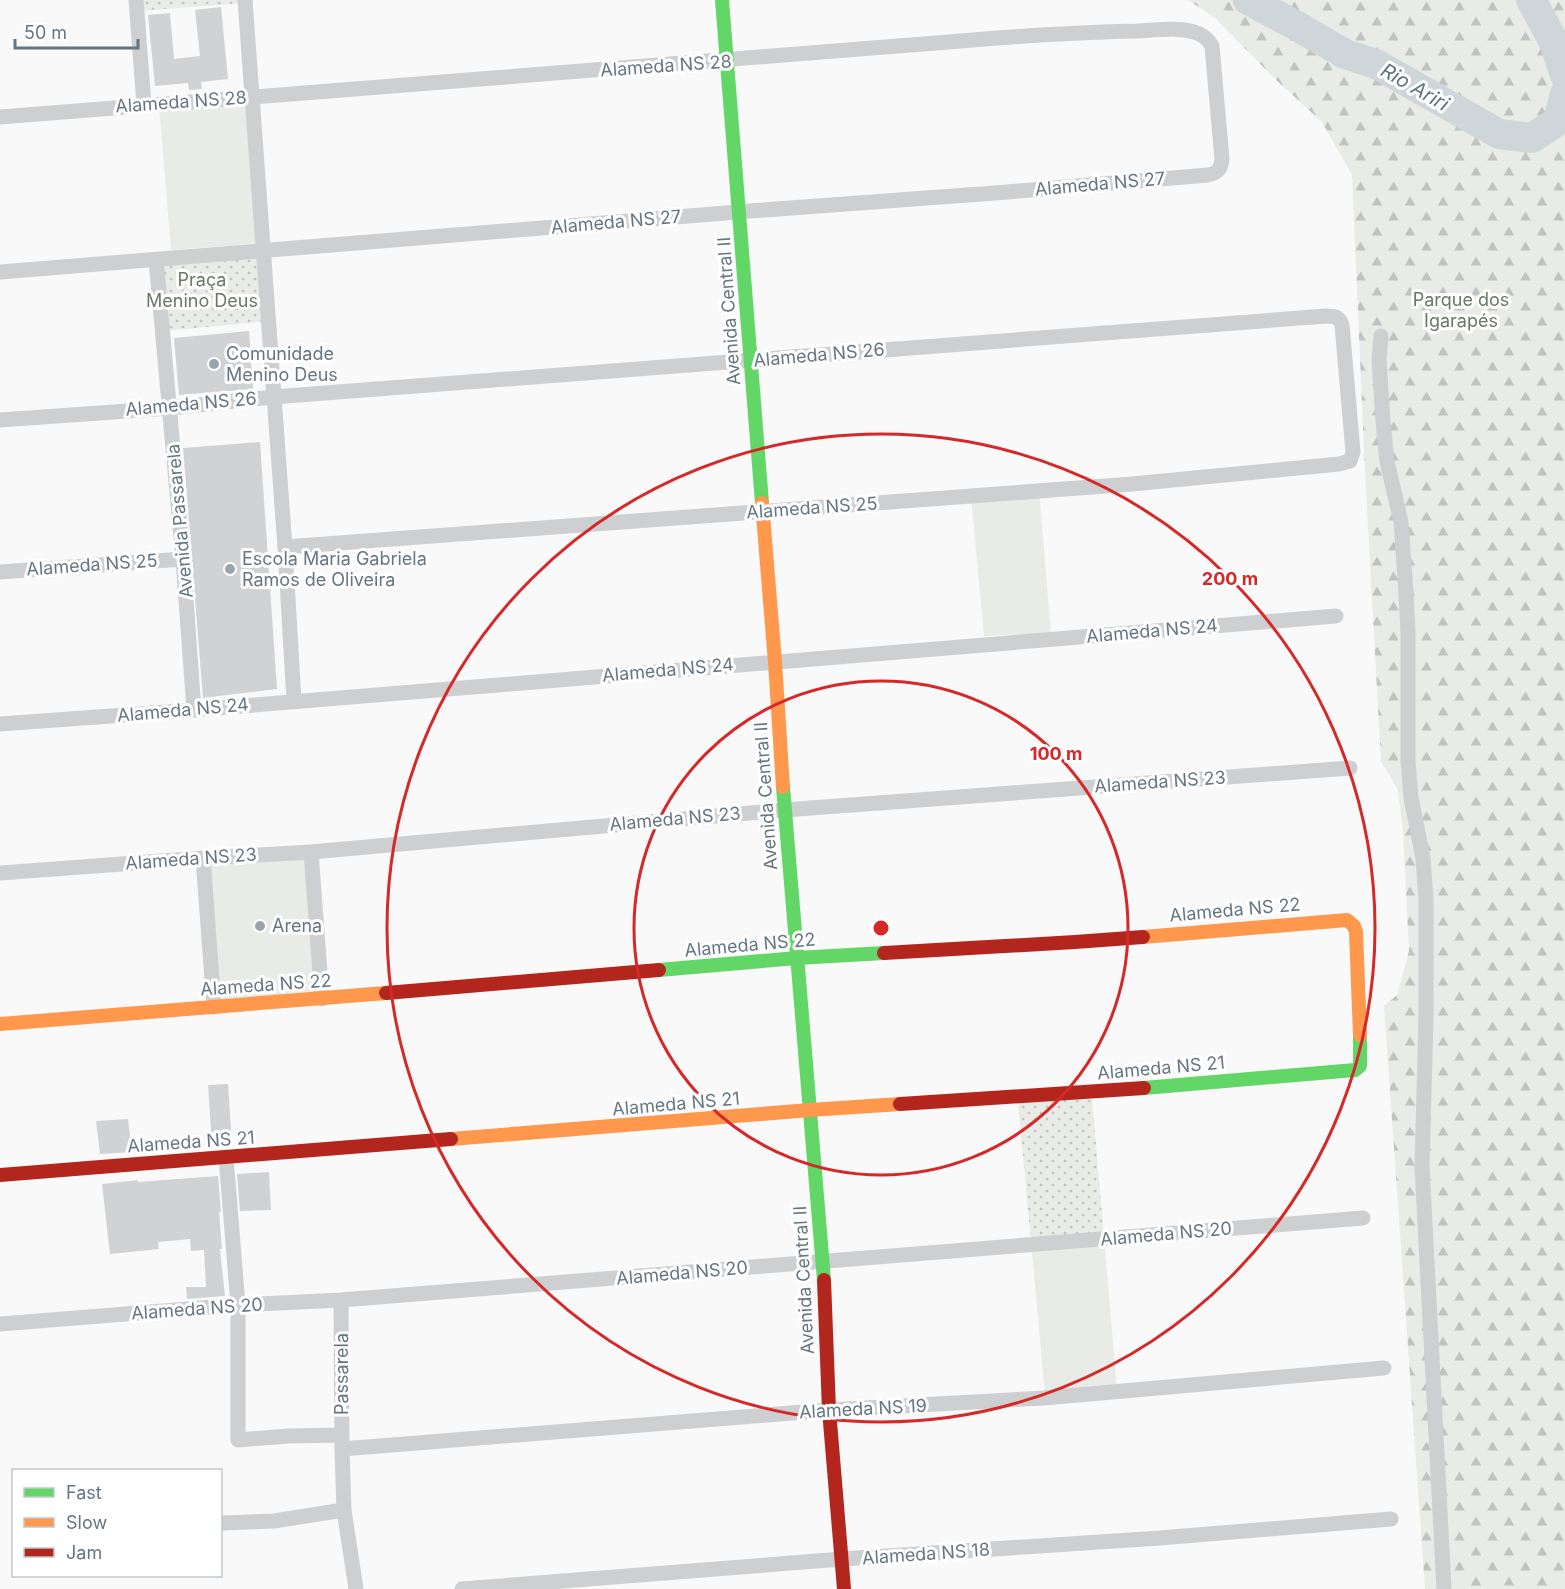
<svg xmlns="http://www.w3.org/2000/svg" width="1565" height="1589" viewBox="0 0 1565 1589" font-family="Inter,sans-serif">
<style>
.forest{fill:url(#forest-firs)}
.park{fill:url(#park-dots)}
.pitch{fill:#e8ebe6}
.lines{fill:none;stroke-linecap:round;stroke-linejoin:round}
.river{stroke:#ced6d9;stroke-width:30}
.building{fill:#d0d2d3}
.street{stroke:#cecfd0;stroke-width:15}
.fast{stroke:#63d668;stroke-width:14}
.slow{stroke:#ff974d;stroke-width:14}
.jam{stroke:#b3261e;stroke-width:14}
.ring{fill:none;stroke:#d62828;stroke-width:3}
.poi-dot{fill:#99a4ac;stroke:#fff;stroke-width:2}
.labels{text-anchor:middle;stroke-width:6;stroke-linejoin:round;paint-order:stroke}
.street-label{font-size:18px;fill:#657683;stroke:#fff}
.park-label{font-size:18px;fill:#687a64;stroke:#fff}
.poi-label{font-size:18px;fill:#657683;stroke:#fff;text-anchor:start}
.water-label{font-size:20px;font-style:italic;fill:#60757c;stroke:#fff}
.centre{fill:#d62828;stroke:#fff;stroke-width:3}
.ring-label{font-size:18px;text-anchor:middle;font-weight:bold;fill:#d62828;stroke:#fff;stroke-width:6;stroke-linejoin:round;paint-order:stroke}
</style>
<defs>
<pattern id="forest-firs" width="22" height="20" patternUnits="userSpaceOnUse" patternTransform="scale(1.5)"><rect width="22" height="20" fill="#e8ebe6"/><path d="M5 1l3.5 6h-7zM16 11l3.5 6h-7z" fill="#c0c3c0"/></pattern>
<pattern id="park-dots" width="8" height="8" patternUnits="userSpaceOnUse" patternTransform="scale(1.5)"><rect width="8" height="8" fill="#e8ebe6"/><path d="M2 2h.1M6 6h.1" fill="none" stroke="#c0c3c0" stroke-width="1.8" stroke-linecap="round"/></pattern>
</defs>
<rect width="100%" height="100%" fill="#f9f9f9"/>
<path class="forest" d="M1188 0H1565V1589H1425L1384 1006 1397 995 1409 951 1403 832 1398 789 1381 762 1365 472 1352 175 1322 122 1275 79 1215 18Z"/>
<path class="park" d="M138 0H244V3L139 11Z
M261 248 268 321 165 331 159 257Z
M1091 1087 1104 1237 1031 1242 1017 1092Z"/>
<path class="pitch" d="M249 98 261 243 171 250 159 105Z
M1039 491 1051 633 984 636 971 496Z
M307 846 321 997 213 1006 199 855Z
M1104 1237 1117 1389 1045 1394 1031 1242Z"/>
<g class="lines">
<path class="river" d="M1248 0 1297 26 1345 54 1376 64 1499 134 1532 138 1558 121 1565 94
M1531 0 1554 42 1565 75"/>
</g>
<path class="building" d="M221 7 228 79 201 82 202 89 189 90 188 83 155 86 148 15 170 13 174 59 200 56 195 10Z
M249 331 253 389 179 395 174 338Z
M260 442 277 689 203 698 183 448Z
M228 1084 232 1144 212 1145 208 1085Z
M128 1119 132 1152 100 1154 96 1121Z
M269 1172 271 1210 240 1211 237 1174Z
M218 1176 221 1212H219L222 1249H220L225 1296 187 1299 186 1287H206L204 1250 191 1251 190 1239 158 1242 159 1249 110 1254 102 1184 138 1180V1182Z"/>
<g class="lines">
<path class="street" d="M136 0 144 105
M245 0 285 547 294 701
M0 117C320 90 641 68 961 41 1020 36 1079 32 1138 31 1156 30 1177 27 1194 32 1202 34 1208 39 1212 46L1222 159C1221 169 1218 173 1208 175L1008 192 750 211 0 272
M156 260 183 559 194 710
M1381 336 1379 360 1383 421 1387 461 1401 522 1406 592 1408 633V761L1411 798 1423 858 1426 900V1016L1422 1166 1444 1589
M0 420 170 408 273 397 1326 316C1334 316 1339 316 1342 325L1353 452 1350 461 1339 464 1132 484 285 547
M0 572 183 559
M0 724 194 710 1336 616
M311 852 322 999
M203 858 214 1007
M0 873 203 858 311 852 784 810 1350 768
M226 1157 238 1305V1440L289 1436 342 1435
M341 1300 342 1449 344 1510 356 1589
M0 1324 238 1305 341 1300 1363 1218
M342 1449 829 1410 1044 1398 1384 1368
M220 1523 274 1521 344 1510
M462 1589 842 1559 1160 1538 1391 1519"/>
<path class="fast" d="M722 0 762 503
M783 787 824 1280
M659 970 797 958 884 953
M1144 1088 1355 1070 1360 1066V1035"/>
<path class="slow" d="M762 503 775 662 783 787
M1143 937 1347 920 1354 926 1356 932 1360 1035
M0 1024 386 993
M451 1139 810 1110 900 1104"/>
<path class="jam" d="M884 953 1075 942 1143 937
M386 993 659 970
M900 1104 1144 1088
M0 1175 451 1139
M824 1280 829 1410 844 1589"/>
</g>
<g class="ring">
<circle cx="881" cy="928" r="247"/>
<circle cx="881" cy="928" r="494"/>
</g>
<g class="poi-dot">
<circle cx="214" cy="364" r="6"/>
<circle cx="230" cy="569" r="6"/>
<circle cx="260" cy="926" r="6"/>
</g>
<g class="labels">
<g class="street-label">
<text transform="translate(666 66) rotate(-4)" y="6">Alameda NS 28</text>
<text transform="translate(181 102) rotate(-4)" y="6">Alameda NS 28</text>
<text transform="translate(1100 184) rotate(-5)" y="6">Alameda NS 27</text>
<text transform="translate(616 222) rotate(-5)" y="6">Alameda NS 27</text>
<text transform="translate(729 311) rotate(-94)" y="6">Avenida Central II</text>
<text transform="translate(819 355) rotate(-5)" y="6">Alameda NS 26</text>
<text transform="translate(191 404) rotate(-5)" y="6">Alameda NS 26</text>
<text transform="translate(812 508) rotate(-4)" y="6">Alameda NS 25</text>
<text transform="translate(180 521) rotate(-95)" y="6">Avenida Passarela</text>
<text transform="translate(92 565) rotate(-4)" y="6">Alameda NS 25</text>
<text transform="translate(1152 631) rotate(-5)" y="6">Alameda NS 24</text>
<text transform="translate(668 670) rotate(-5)" y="6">Alameda NS 24</text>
<text transform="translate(183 710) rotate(-5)" y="6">Alameda NS 24</text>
<text transform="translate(1160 782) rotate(-4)" y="6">Alameda NS 23</text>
<text transform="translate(766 796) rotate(-94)" y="6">Avenida Central II</text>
<text transform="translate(675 819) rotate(-5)" y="6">Alameda NS 23</text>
<text transform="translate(191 859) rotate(-4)" y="6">Alameda NS 23</text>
<text transform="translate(1235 910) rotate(-5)" y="6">Alameda NS 22</text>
<text transform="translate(750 945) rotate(-5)" y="6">Alameda NS 22</text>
<text transform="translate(266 985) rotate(-4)" y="6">Alameda NS 22</text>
<text transform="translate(1161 1068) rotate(-5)" y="6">Alameda NS 21</text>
<text transform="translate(676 1104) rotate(-5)" y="6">Alameda NS 21</text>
<text transform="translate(191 1142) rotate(-4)" y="6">Alameda NS 21</text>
<text transform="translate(1166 1234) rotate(-5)" y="6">Alameda NS 20</text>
<text transform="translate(682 1273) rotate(-5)" y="6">Alameda NS 20</text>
<text transform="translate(804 1280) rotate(-93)" y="6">Avenida Central II</text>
<text transform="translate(197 1309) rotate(-4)" y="6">Alameda NS 20</text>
<text transform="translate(342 1374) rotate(-90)" y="6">Passarela</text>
<text transform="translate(863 1409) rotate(-3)" y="6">Alameda NS 19</text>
<text transform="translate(926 1554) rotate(-4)" y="6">Alameda NS 18</text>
</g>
<g class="park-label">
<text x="202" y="286">Praça<tspan x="202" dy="21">Menino Deus</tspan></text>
<text x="1461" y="306">Parque dos<tspan x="1461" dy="21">Igarapés</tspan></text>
</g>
<g class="poi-label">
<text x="226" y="360">Comunidade<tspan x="226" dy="21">Menino Deus</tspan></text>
<text x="242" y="565">Escola Maria Gabriela<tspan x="242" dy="21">Ramos de Oliveira</tspan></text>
<text x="272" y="932">Arena</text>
</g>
<g class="water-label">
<text transform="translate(1415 87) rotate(30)" y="7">Rio Ariri</text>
</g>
</g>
<circle cx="881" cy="928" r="9" class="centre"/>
<g class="ring-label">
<text x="1230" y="585">200 m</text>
<text x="1056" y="760">100 m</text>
</g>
<rect x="12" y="1469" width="210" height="108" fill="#ffffff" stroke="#c1c8cd" stroke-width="1.5"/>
<rect x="24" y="1488" width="30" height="9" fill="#63d668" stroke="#c1c8cd" stroke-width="1.5"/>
<text x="66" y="1499" font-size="18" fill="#657683">Fast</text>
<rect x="24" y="1518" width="30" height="9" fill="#ff974d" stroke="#c1c8cd" stroke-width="1.5"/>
<text x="66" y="1529" font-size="18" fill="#657683">Slow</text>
<rect x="24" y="1548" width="30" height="9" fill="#b3261e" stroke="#c1c8cd" stroke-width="1.5"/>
<text x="66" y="1559" font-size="18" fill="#657683">Jam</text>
<path d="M15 39v9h123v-9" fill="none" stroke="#657683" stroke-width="3"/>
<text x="24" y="39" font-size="18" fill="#657683" stroke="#ffffff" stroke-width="4.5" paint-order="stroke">50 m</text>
</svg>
